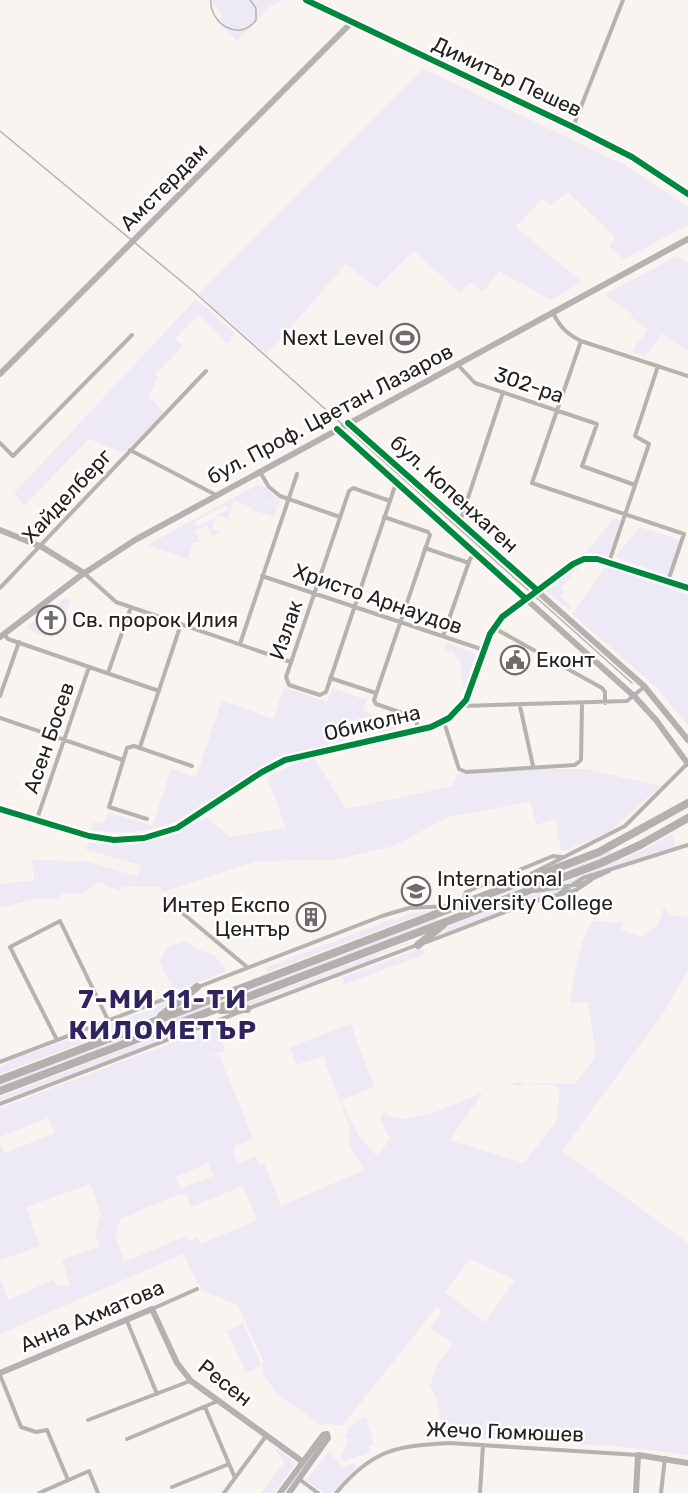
<svg xmlns="http://www.w3.org/2000/svg" width="688" height="1493" viewBox="0 0 688 1493" font-family="Rubik,sans-serif">
<style>
.green{fill:#edeaf6;fill-rule:evenodd}
.lines{fill:none;stroke-linecap:round;stroke-linejoin:round}
.street{stroke:#b5b3b0;stroke-width:4}
.secondary{stroke:#b4b1b0;stroke-width:6}
.highway{stroke:#b3b0ae;stroke-width:8}
.tram{stroke:#b6b3b0;stroke-width:1.5}
.cycleway-casing{stroke:#fff;stroke-width:10}
.cycleway{stroke:#00873e;stroke-width:6}
.labels{text-anchor:middle;stroke-width:5;stroke-linejoin:round;paint-order:stroke}
.street-label{font-size:21px;fill:#25211f;stroke:#fff}
.poi-label{font-size:21px;fill:#25211f;stroke:#fff;text-anchor:start}
.district-label{font-size:27px;font-weight:bold;letter-spacing:1.5px;fill:#30235e;stroke:#fff}
</style>
<rect width="100%" height="100%" fill="#faf4f1"/>
<path class="green" d="M212 0H283L271 6 237 41 216 21 222 16Z
M424 69 625 165 688 207V225L624 259 609 247 615 237 568 192 551 205 542 199 516 227 582 282 551 300 499 271 483 292 470 282 460 293 414 251 376 288 346 264 267 354 198 294Z
M677 256 688 263V351L662 334 645 357 631 352 648 329 631 317 632 314 604 295Z
M196 299 236 334 227 344 198 315 175 339 183 346 156 374 157 378 149 396 164 412 124 453 89 439 24 506 14 493Z
M257 485 265 487 280 501 278 506 255 498 277 507 274 517 252 510 255 500 252 507 234 501 228 519 218 515 229 509 226 505 194 522 197 526 215 518 212 529 221 532 213 536 207 525 195 531 200 542 193 543 188 559 150 546 149 544Z
M614 518 620 520 608 556 586 553Z
M640 527 680 540 668 576 617 558 616 555Z
M579 566V571L576 569 561 589 564 591 560 597 572 606 569 610 546 591Z
M606 566 688 595V726L657 688 572 614Z
M65 598 71 600 59 636 48 632 46 637 25 628Z
M445 642 476 654 464 689 460 660 456 659 454 652 446 650Z
M284 687 327 702 332 688 367 700 363 711 394 721 395 730 378 733 375 719 369 717 344 722 347 740 276 758 175 822C146 833 121 835 91 830L94 822 104 824 108 812 152 826 171 769 196 777 222 700 273 719Z
M315 759 346 809 453 786 457 774 533 769H586L661 786 609 832 561 852 555 819 536 825 530 802 448 817 394 846 334 860 256 861 163 892 159 887 122 886 120 891 98 882 81 894 62 893 58 899 37 898 0 908V884L34 880 32 860 84 861 137 876 141 865 86 850 88 842C133 849 167 839 207 817L230 837 286 828 267 777 300 762Z
M672 834 676 846 583 876 570 885H558L643 850Z
M610 851 612 854 596 861 449 915Z
M564 889 563 891 430 938C462 915 525 893 564 889Z
M664 907 670 915 688 917V970L664 1012 562 1151 688 1243V1455L615 1446 444 1437 437 1400 430 1385 439 1361 448 1352 452 1342 435 1332 431 1327 442 1312 437 1307 342 1426 327 1423 321 1425 278 1395 262 1373V1366L246 1373 227 1331 243 1323 262 1365 263 1361 238 1305 201 1290 183 1254 0 1334V1279L8 1300 53 1280 58 1286 70 1285 62 1260 100 1246 95 1234 101 1214 90 1184 26 1207 40 1246 0 1260V1145L5 1153 55 1133 48 1118 0 1137V1108L216 1026 225 1050 211 1056 219 1055 253 1138 235 1146 233 1152 238 1164 255 1156 259 1165 264 1163 281 1206 364 1170 349 1144 350 1129 323 1056 296 1065 290 1047 351 1024 374 1087 341 1100 359 1136 378 1157 390 1138 380 1119 384 1112C403 1130 451 1105 473 1097L479 1092 482 1094 449 1140 524 1163 556 1122 560 1091 554 1085 522 1084 521 1087 508 1083 575 1084 596 1056 588 1002 570 1003C575 975 577 945 593 921L623 923 621 930 641 937 658 925ZM208 1163 213 1176 180 1188 176 1177ZM243 1186 257 1220 201 1244 198 1237 189 1241 186 1236 124 1262 116 1236 120 1219 182 1193 187 1196 191 1207ZM470 1259 515 1280 485 1322 445 1292Z
M432 910 268 972 264 968 395 918 396 920 410 913Z
M437 917 438 920 0 1087V1083Z
M186 941 194 948 214 955 227 971 178 990 169 982 159 960 168 947Z
M408 942 410 943 377 955V959L307 985 287 989 251 1006H238Z
M421 948 426 954 343 985V977Z
M186 993 159 1014 0 1074V1067L12 1060 157 1007V1005Z
M199 1023 200 1025 0 1101V1097L186 1025 188 1028Z
M366 1416 374 1444 368 1446 370 1452 344 1461 341 1458 349 1439 345 1437C349 1426 355 1421 366 1416Z
M269 1443 296 1463 274 1493H261L285 1461Z
M329 1451 343 1468 353 1463 356 1467 332 1493H324L306 1480Z"/>
<g class="lines">
<path class="street" d="M573 127 623 0
M553 313C560 327 567 334 581 341L688 376
M581 341 532 483 684 534 668 581
M458 365 475 383 597 424 582 466 635 485
M0 443 13 456 132 335
M130 450 216 495
M260 472 269 487 280 496 340 517
M390 501 353 488 349 491 286 677 289 685 320 695 326 692 396 483
M384 517 428 532 430 535 374 700 376 704 417 718V730
M460 522 503 392
M425 548 469 563
M609 562 649 444 635 436 658 366
M85 574 116 602 291 662
M262 576 484 650
M0 588 206 371
M494 628 602 688 605 692V703
M4 634 8 639 159 691
M443 636 470 559 475 554
M240 644 297 474
M108 673 131 607
M330 678 376 693
M0 696 19 642
M461 706 627 701 644 687
M520 706 533 766
M0 718 123 760
M444 722 459 769 466 772 575 765 581 760 582 704
M140 747 181 624
M37 819 89 667
M147 819 109 807 127 748 134 746 192 766
M521 879 625 826 687 764
M536 891 581 884 609 871
M560 893 583 878 688 845
M168 901 247 967
M462 903 466 892 553 856 562 857
M427 942 531 902 576 890 591 880
M198 987 382 916 409 908 449 906
M247 1009 417 945
M57 1040 10 947 60 921 108 1020
M0 1062 188 990
M0 1104 240 1012
M152 1309 197 1289
M127 1321 157 1394
M0 1375 21 1427 36 1432 47 1430 68 1480
M205 1407 235 1478
M88 1420 190 1381
M127 1439 218 1401
M299 1479 318 1493
M172 1487 229 1464
M39 1493 89 1471 98 1493
M224 1493 266 1436
M336 1493C372 1450 395 1446 449 1443L638 1455
M480 1493 483 1445
M661 1493 665 1458"/>
<path class="secondary" d="M306 0 573 127 632 157 688 194
M0 374 352 22
M348 423 644 686 688 740
M337 429 635 697 656 720 688 764
M0 530 42 547 84 573
M0 637 80 576 135 540 688 239
M0 809 89 836 114 840 144 838 177 828 262 772 285 760 431 727 449 718 466 700 490 634 502 617 573 564 584 559H597L688 588
M0 1373 152 1309 177 1363 191 1381 303 1462
M280 1493 323 1435 327 1434 328 1438 289 1493
M636 1493 638 1455 688 1463"/>
<path class="highway" d="M418 945 443 925
M221 1010 247 1009
M161 1016 197 987
M0 1080 599 852 688 803
M0 1091 601 863 640 845 688 818"/>
<path class="tram" d="M211 0C209 23 240 43 256 20V8L250 0
M0 131 193 291 632 683"/>
<g class="cycleway-casing">
<path id="cycleway" d="M306 0 573 127 632 157 688 194
M348 423 537 590
M337 429 526 599
M0 809 89 836 114 840 144 838 177 828 262 772 285 760 431 727 449 718 466 700 490 634 502 617 573 564 584 559H597L688 588"/>
</g>
<use href="#cycleway" class="cycleway"/>
</g>
<defs>
<g id="stadium-ring" transform="scale(1.5)"><circle r="9.5" fill="#fff" stroke="#706b68" stroke-width="1.5"/><path d="M0-5a6.5 5 0 1 0 0 10a6.5 5 0 1 0 0-10ZM-3.5-1.8h7v3.6h-7Z" fill="#706b68"/></g>
<g id="church-ring" transform="scale(1.5)"><circle r="9.5" fill="#fff" stroke="#706b68" stroke-width="1.5"/><path d="M-1.2-6h2.4v3.5h3.3v2.4h-3.3V6h-2.4V-.1h-3.3v-2.4h3.3Z" fill="#706b68"/></g>
<g id="civic-ring" transform="scale(1.5)"><circle r="9.5" fill="#fff" stroke="#706b68" stroke-width="1.5"/><path d="M-.6-6.5H3V-4.5H.6V-3L4-1V1h2V6H-6V1h2V-1L-.6-3ZM-1.2 2.5V6h2.4V2.5Z" fill="#706b68"/></g>
<g id="university-ring" transform="scale(1.5)"><circle r="9.5" fill="#fff" stroke="#706b68" stroke-width="1.5"/><path d="M0-5L7-2L0 1L-7-2ZM-4 1L0 2.5L4 1V4Q0 6-4 4Z" fill="#706b68"/></g>
<g id="building-ring" transform="scale(1.5)"><circle r="9.5" fill="#fff" stroke="#706b68" stroke-width="1.5"/><path d="M-4-6H4V6H1V3H-1V6H-4ZM-2.5-4.3h1.7v1.8h-1.7ZM.8-4.3h1.7v1.8H.8ZM-2.5-1h1.7V.8h-1.7ZM.8-1h1.7V.8H.8Z" fill="#706b68"/></g>
</defs>
<g fill-rule="evenodd">
<use href="#stadium-ring" x="405" y="338"/>
<use href="#church-ring" x="51" y="620"/>
<use href="#civic-ring" x="515" y="660"/>
<use href="#university-ring" x="416" y="891"/>
<use href="#building-ring" x="311" y="917"/>
</g>
<g class="labels">
<g class="street-label">
<text transform="translate(507 77) rotate(25)" y="7">Димитър Пешев</text>
<text transform="translate(164 187) rotate(-45)" y="7">Амстердам</text>
<text transform="translate(529 385) rotate(19)" y="7">302-ра</text>
<text transform="translate(330 414) rotate(-28)" y="7">бул. Проф. Цветан Лазаров</text>
<text transform="translate(454 494) rotate(42)" y="7">бул. Копенхаген</text>
<text transform="translate(67 496) rotate(-47)" y="7">Хайделберг</text>
<text transform="translate(378 599) rotate(19)" y="7">Христо Арнаудов</text>
<text transform="translate(286 630) rotate(-71)" y="7">Излак</text>
<text transform="translate(372 723) rotate(-13)" y="7">Обиколна</text>
<text transform="translate(49 738) rotate(-71)" y="7">Асен Босев</text>
<text transform="translate(92 1316) rotate(-23)" y="7">Анна Ахматова</text>
<text transform="translate(225 1383) rotate(38)" y="7">Ресен</text>
<text transform="translate(505 1432) rotate(2)" y="7">Жечо Гюмюшев</text>
</g>
<g class="poi-label">
<text x="384" y="345" text-anchor="end">Next Level</text>
<text x="72" y="627">Св. пророк Илия</text>
<text x="536" y="667">Еконт</text>
<text x="437" y="886">International<tspan x="437" dy="24">University College</tspan></text>
<text x="290" y="912" text-anchor="end">Интер Експо<tspan x="290" dy="24">Център</tspan></text>
</g>
<g class="district-label">
<text x="163" y="1008">7-МИ 11-ТИ<tspan x="163" dy="31">КИЛОМЕТЪР</tspan></text>
</g>
</g>
</svg>
